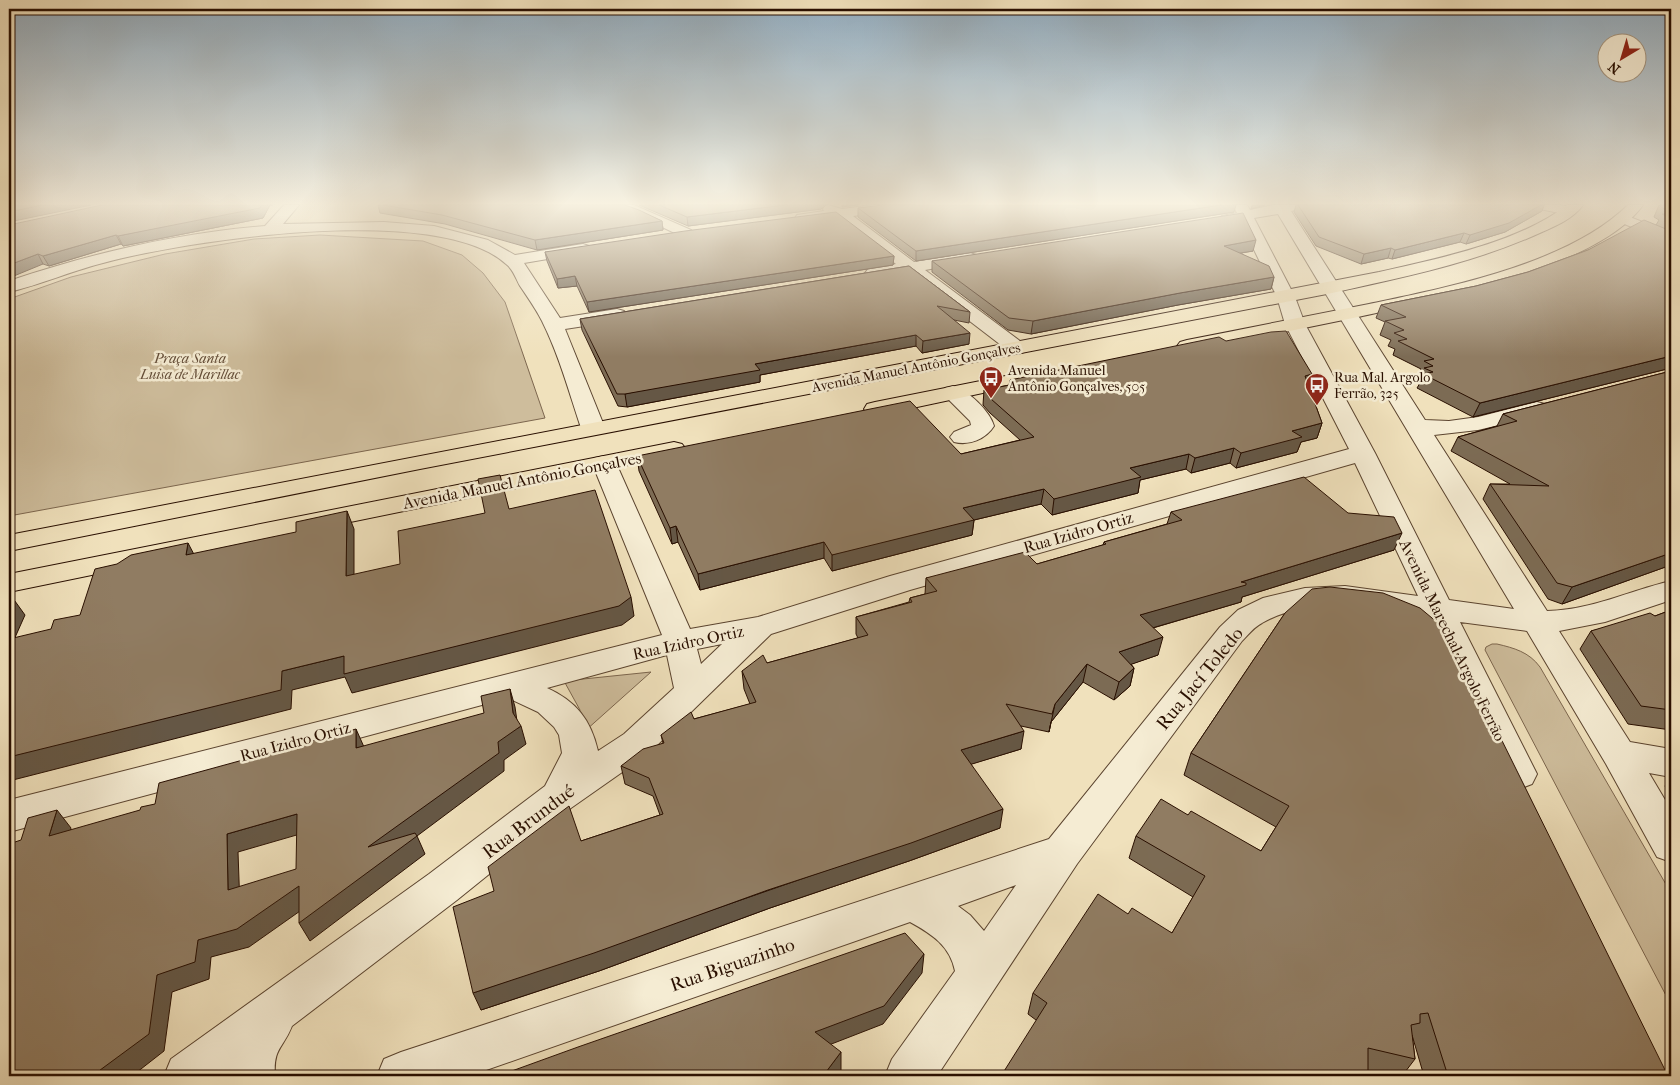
<svg xmlns="http://www.w3.org/2000/svg" width="1680" height="1085" viewBox="0 0 1680 1085" font-family="'IM FELL French Canon',serif">
<style>
.green{fill:#cebd9c;stroke:#7c664e}
.lines{fill:none;stroke-linecap:round;stroke-linejoin:round}
.minor-casing{stroke:#5b442f;stroke-width:2}
.major-casing{stroke:#290f00;stroke-width:2}
.minor{fill:#f5ecd3;fill-rule:evenodd}
.major{fill:#f0e1bc;fill-rule:evenodd}
.wall{fill:#7c6b54;stroke:#290f00}
.shaded-wall{fill:#655745;stroke:#290f00}
.building{fill:#907c62;stroke:#290f00;fill-rule:evenodd}
.labels{text-anchor:middle;stroke-width:5;stroke-linejoin:round;paint-order:stroke}
.far-park-label{font-size:14px;font-style:italic;fill:#634c37;stroke:#f5ecd3}
.far-street-label{font-size:14px;fill:#290f00;stroke:#f5ecd3}
.far-poi-label{font-size:14px;fill:#290f00;stroke:#f5ecd3;text-anchor:start}
.street-label{font-size:16px;fill:#290f00;stroke:#f5ecd3}
.near-street-label{font-size:19px;fill:#290f00;stroke:#f5ecd3}
</style>
<rect width="100%" height="100%" fill="#f0e1bc"/>
<filter id="stains"><feTurbulence type="fractalNoise" baseFrequency=".004" numOctaves="4"/><feColorMatrix values="0 0 0 0 .2 0 0 0 0 .09 0 0 0 0 .02 0 0 0 .5 -.17"/></filter>
<radialGradient id="worn" r=".72"><stop offset=".6" stop-color="#630" stop-opacity="0"/><stop offset="1" stop-color="#630" stop-opacity=".3"/></radialGradient>
<path class="green" d="M320 235 423 241 462 255 483 273 505 302 545 418 9 516V299L71 277 165 254 254 239Z
M1492 644H1497C1514 648 1529 652 1540 667L1671 893V1005L1485 650 1486 647Z
M651 672 576 739 580 710 564 681Z"/>
<g class="lines">
<g class="minor-casing">
<path id="minor" d="M284 205H299L283 224 384 222 434 226 488 240 515 255 583 244 589 246 591 249 589 252 524 263 560 318 617 309 624 311 626 315 624 319 617 321 565 329 605 428 601 433 593 435 585 433 581 428C569 392 559 355 542 321 536 309 528 298 520 286 516 279 513 269 506 264 438 202 188 240 103 263 71 271 40 285 9 292V281C92 253 178 233 265 226Z
M613 205H634L691 230 694 233 691 236H681L641 217 615 208Z
M828 205 842 209 873 205H916L914 208 909 209 853 216 914 262 970 253 976 255 978 258 976 261 925 270 1024 344 1027 348 1024 352 1017 354 1010 352 907 273 874 278 868 277 865 273 868 269 896 264 837 218 802 222 797 221 795 218 797 215 824 211 823 209 825 206Z
M1233 205H1247L1250 210 1273 205H1307L1305 208 1291 211 1425 420 1449 421 1478 417 1537 402 1545 404 1548 409 1545 414 1478 430 1434 435 1547 611C1592 610 1628 591 1671 581V600L1605 622 1559 631 1630 742 1671 749V777L1649 773 1671 810V862L1657 857 1606 764 1527 631 1460 622 1537 774 1532 784 1519 789 1506 784 1428 617C1373 609 1312 594 1262 623 1254 627 1248 635 1242 641L1077 864 937 1076H885L892 1059 955 971C950 946 932 934 910 922L469 1076H377L384 1059 401 1052 1049 839 1220 627 1238 610 1263 598 1305 588 1345 586 1418 596 1355 463 910 590 771 634 648 754 571 808 457 900 292 1026C283 1049 273 1048 275 1076H164L171 1059 429 874 545 786 562 753 559 735 554 727 538 712 508 698 9 832V800L662 635 592 463 595 458 604 456 613 458 616 463 690 629 758 617 890 576 1349 449 1285 324 1277 297 1240 221 1227 223 1222 222 1220 219 1222 216 1237 213ZM1278 214 1514 609 1449 600 1375 453 1305 324 1295 297 1254 218ZM722 644 701 664 697 649ZM667 655 674 688 624 734 598 751C591 720 576 701 547 688ZM1016 885 984 931 970 915 958 906Z
M1533 205H1561L1574 208 1576 211 1574 214 1569 215 1535 208Z
M1622 214 1671 233V243L1617 221 1615 218 1617 215Z
M953 386C968 390 990 411 994 426 986 439 969 446 954 442L950 437 954 432 971 425 970 421 942 393 945 388Z"/>
</g>
<g class="major-casing">
<path id="major" d="M1567 205H1583C1574 218 1556 226 1542 232 1475 263 1403 277 1332 293L420 469 9 551V535L1379 272C1437 259 1520 242 1567 205Z
M1628 205H1643C1599 268 1431 301 1358 317 1301 329 1244 340 1187 352L1180 350 1177 346 1180 342 1187 340C1248 328 1308 316 1369 304 1449 287 1568 264 1628 205Z
M1046 368 1053 370 1056 374 1053 378 875 416 867 414 864 409 867 404 875 402Z
M674 442 682 444 686 449 682 454 9 592V574Z"/>
</g>
<use href="#minor" class="minor"/>
<use href="#major" class="major"/>
</g>
<path class="wall" d="M270 205 263 218 123 246 121 244 49 266 43 264 9 225Z
M378 205H625L662 221 663 230 537 250 445 224 380 213Z
M639 205H826L821 209 688 226Z
M1296 205H1544L1542 211 1505 232 1466 244 1460 242 1392 259 1388 258 1361 264 1316 246 1294 212Z
M1659 205H1671V368L1473 417 1417 388 1420 383 1418 382 1421 376 1419 375 1421 369 1393 355 1395 349 1388 346 1391 340 1380 335 1385 322 1376 318 1381 305 1476 286 1528 272 1656 225 1659 220 1654 217Z
M858 208 1234 212 916 261 858 217Z
M1253 251 1241 253 1274 277 1271 289 1178 305 1031 334 1008 330 932 272V261Z
M545 252 894 256 893 265 589 312 577 286 558 288 547 261Z
M909 266 970 312 969 323 954 320 969 344 922 353 916 346 760 375V382L627 407 618 406 582 330 580 319Z
M1671 371V565L1562 604 1548 599 1483 499 1490 484H1510L1451 451 1458 437 1497 426 1503 414Z
M1010 380 1308 384 1322 423 1317 438 1301 442 1297 452 1236 468 1230 463 1191 473 1186 469 1140 480 1138 493 1052 515 1041 504 974 520 972 535 832 571 824 558 700 590 678 542 672 544 639 471 637 456 961 454 1020 440 990 413 983 405 984 390 1009 385Z
M1171 512 1394 550 1242 597 1241 602 1153 628 1158 655 1131 664 1134 668 1130 686 1114 700 1083 682 1051 722 1049 732 1021 726V749L971 764 1000 828 909 861 770 908 599 971 481 1010 494 891 581 841 660 815 653 796 625 784 621 766 663 743 661 735 694 719 750 704 744 689 742 671 767 663 858 638 856 634V617L909 602 910 598 925 594 926 578 1037 564 1103 545 1104 542 1167 524Z
M1671 610V730L1628 724 1580 649 1591 631 1655 616Z
M1285 613 1668 1076H1424L1412 1035 1415 1059 1402 1076H1384L1368 1072 1036 1020 1028 1014 1033 993 1128 914 1172 933 1193 897 1129 858 1136 836 1188 815 1261 851 1276 827 1184 775 1191 753Z
M1671 778V795L1665 786Z"/>
<path class="shaded-wall" d="M42 205H91L9 222V212Z
M262 205H273H270L263 218 123 246 118 236Z
M785 205H826L821 209 688 226 687 217Z
M842 205H858L842 207Z
M1221 205H1236L1234 212 916 261V251Z
M1252 205H1265L1251 209Z
M1541 205H1544L1542 211 1505 232 1466 244 1470 235Z
M662 221 663 230 537 250 535 240Z
M1464 233 1460 242 1392 259 1395 250Z
M116 235 121 244 49 266 43 256Z
M1256 240 1253 251 1222 256 1224 246Z
M1391 248 1388 258 1361 264 1364 254Z
M38 254 43 264 9 278V265Z
M894 256 893 265 589 312 587 302Z
M575 276 577 286 558 288 557 279Z
M1274 277 1271 289 1178 305 1031 334 1033 321 1180 293Z
M970 333 969 344 922 353 923 341Z
M916 335V346L760 375V382L627 407 625 394 755 364Z
M1671 356V368L1473 417 1480 403Z
M1312 374 1307 388 1305 376Z
M1322 423 1317 438 1301 442 1297 452 1236 468 1241 453 1292 431Z
M1234 448 1230 463 1191 473 1195 458Z
M1189 454 1186 469 1140 480 1138 493 1052 515 1054 499 1130 468Z
M1044 489 1041 504 974 520 972 535 832 571V555L963 508Z
M347 511 354 529V595L346 576Z
M676 526 678 542 672 544 670 528Z
M1402 533 1394 550 1242 597 1241 602 1135 633 1140 615 1241 582Z
M824 542V558L700 590 698 574Z
M188 543 198 562 186 555Z
M1671 553V565L1562 604 1572 587Z
M12 597 25 615 9 651V602Z
M631 597 634 616 622 625 352 693 345 677 292 690 291 709 9 781V757L282 671 344 656Z
M1163 637 1158 655 1115 670 1119 652Z
M1087 664 1083 682 1051 722 1049 732 1055 704Z
M1134 668 1130 686 1114 700 1119 682Z
M510 689 515 707 518 728 521 726 526 744 504 760V771L417 836 425 854 310 941 299 923 368 847 498 742 513 713Z
M356 729 364 747 356 748Z
M1024 731 1021 749 959 768 961 750Z
M1003 809 1000 828 909 861 770 908 599 971 481 1010 473 993Z
M57 810 71 828 64 854 49 836Z
M297 814 307 832 238 852 240 908 228 890 227 834Z
M299 886 310 904 249 947 211 957 209 979 172 992 164 1051 132 1076H92L157 975 198 940Z
M924 954 922 973 883 1024 816 1050 815 1032Z
M841 1052V1070L836 1076H823Z"/>
<path class="building" d="M9 205H42L9 212Z
M102 205H262L260 208 118 236 116 235 43 256 38 254 9 265V225Z
M383 205H625L639 210 662 221 535 240 442 215Z
M659 205H785L687 217Z
M883 205H1221L916 251 858 208Z
M1298 205H1541L1509 223 1470 235 1464 233 1395 250 1391 248 1364 254 1319 237Z
M1660 205H1671V214L1660 206Z
M836 212 894 256 587 302 575 276 557 279 545 252 685 231Z
M1243 213 1256 240 1224 246 1269 266 1274 277 1180 293 1033 321 1009 318 932 261Z
M1662 214H1671V218Z
M1644 220 1671 231V356L1480 403 1423 374 1433 372 1424 368 1433 366 1424 361 1434 359 1398 341 1407 339 1394 333 1404 330 1385 321 1406 317 1381 305 1476 286 1528 272 1588 250Z
M909 266 970 312 937 306 970 333 923 341 916 335 755 364 760 370 625 394H617L580 319Z
M1286 331 1312 374 1305 376 1322 423 1292 431 1302 437 1241 453 1234 448 1195 458 1189 454 1130 468 1141 477 1054 499 1044 489 963 508 974 520 832 555 824 542 698 574 676 526 670 528 637 456 910 401 961 454 1034 437 991 399 984 390 1015 384 1010 380 1219 337 1226 341 1271 332Z
M1671 371V553L1572 587 1557 583 1490 484 1549 486 1458 437 1517 421 1503 414Z
M500 475 509 509 595 490 631 597 619 606 344 674V656L282 671 281 690 9 757V639L51 629 54 620 80 615 95 569 117 564 131 555 188 543 186 555 296 532V522L347 511 346 576 400 564 398 531 485 513 478 479Z
M1304 477 1348 513 1394 517 1402 533 1241 582 1246 583V585L1140 615 1163 637 1119 652 1134 668 1119 682 1087 664 1055 704 1052 714 1006 704 1024 731 961 750 1003 809 911 843 768 890 594 953 473 993 453 907 494 891 488 867 569 806 581 841 663 814 649 778 621 766 643 749 664 743 661 735 691 712 694 719 756 702 742 671 763 655 767 663 868 635 856 617 912 602 910 598 937 591 926 578 1025 552 1037 564 1106 544 1104 542 1182 520 1171 512Z
M1330 587 1383 593 1420 608 1444 628 1467 670 1668 1076H1448L1428 1013 1420 1014V1023L1411 1025 1415 1059 1368 1048V1076H1001L1047 1003 1033 993 1098 894 1128 914 1132 908 1172 933 1205 876 1136 836 1161 799 1188 815 1191 811 1261 851 1289 806 1191 753 1285 613 1312 589Z
M1671 610V710L1641 706 1591 631 1650 613 1655 616Z
M510 689 513 713 521 726 498 742 499 753 368 847 415 833 417 836 299 923V886L237 929 198 940 195 962 157 975 149 1034 92 1076H9V844L21 840 28 818 57 810 49 836 140 810 141 807 155 804 159 783 356 729V748L484 713 481 696ZM297 814 296 869 228 890 227 834Z
M905 933 924 954 884 1006 815 1032 841 1052 823 1076H498L578 1047Z"/>
<linearGradient id="sky" x2="0" y2="1"><stop stop-color="#90aabd"/><stop offset="0.57" stop-color="#f8f2e1"/><stop offset="1" stop-color="#f8f2e1" stop-opacity="0"/></linearGradient>
<rect width="1680" height="357" fill="url(#sky)"/>
<defs>
<g id="bus-pin" transform="scale(1.25)"><path d="M0 17L-7.5 6A9.5 9.5 0 1 1 7.5 6Z" fill="#8f2418" stroke="#f5ecd3"/><path d="M-5-6H5V4H4V6H2V4H-2V6H-4V4H-5ZM-3.5-4V0h7V-4ZM-3.5 1.2v1.5H-2V1.2ZM2 1.2v1.5H3.5V1.2Z" fill="#fff"/></g>
</defs>
<g fill-rule="evenodd">
<use href="#bus-pin" x="991" y="378"/>
<use href="#bus-pin" x="1317" y="385"/>
</g>
<g class="labels">
<g class="far-park-label">
<text x="190" y="363">Praça Santa<tspan x="190" dy="16">Luisa de Marillac</tspan></text>
</g>
<g class="far-street-label">
<text transform="translate(916 367) rotate(-11)" y="5">Avenida Manuel Antônio Gonçalves</text>
</g>
<g class="far-poi-label">
<text x="1008" y="375">Avenida Manuel<tspan x="1008" dy="16">Antônio Gonçalves, 505</tspan></text>
<text x="1334" y="382">Rua Mal. Argolo<tspan x="1334" dy="16">Ferrão, 325</tspan></text>
</g>
<g class="street-label">
<text transform="translate(522 480) rotate(-11)" y="6">Avenida Manuel Antônio Gonçalves</text>
<text transform="translate(1078 532) rotate(-16)" y="6">Rua Izidro Ortiz</text>
<text transform="translate(1453 640) rotate(64)" y="6">Avenida Marechal Argolo Ferrão</text>
<text transform="translate(688 642) rotate(-12)" y="6">Rua Izidro Ortiz</text>
<text transform="translate(295 741) rotate(-15)" y="6">Rua Izidro Ortiz</text>
</g>
<g class="near-street-label">
<text transform="translate(1199 678) rotate(-51)" y="7">Rua Jací Toledo</text>
<text transform="translate(528 821) rotate(-37)" y="7">Rua Brundué</text>
<text transform="translate(732 964) rotate(-19)" y="7">Rua Biguazinho</text>
</g>
</g>
<rect width="1680" height="1085" fill="none" stroke="#f0e1bc" stroke-width="30"/>
<rect x="10" y="10" width="1660" height="1065" fill="none" stroke="#290f00" stroke-width="2.5"/>
<rect x="15" y="15" width="1650" height="1055" fill="none" stroke="#290f00"/>
<g transform="translate(1622 58) rotate(218)"><circle r="24" fill="#f5ecd3" stroke="#a3947f"/>
<path d="M0-4L9 19L0 12L-9 19Z" fill="#8f2418"/>
<text y="-8" font-size="14" font-weight="bold" text-anchor="middle" fill="#290f00">N</text>
</g>
<rect width="100%" height="100%" filter="url(#stains)"/>
<rect width="100%" height="100%" fill="url(#worn)"/>
</svg>
